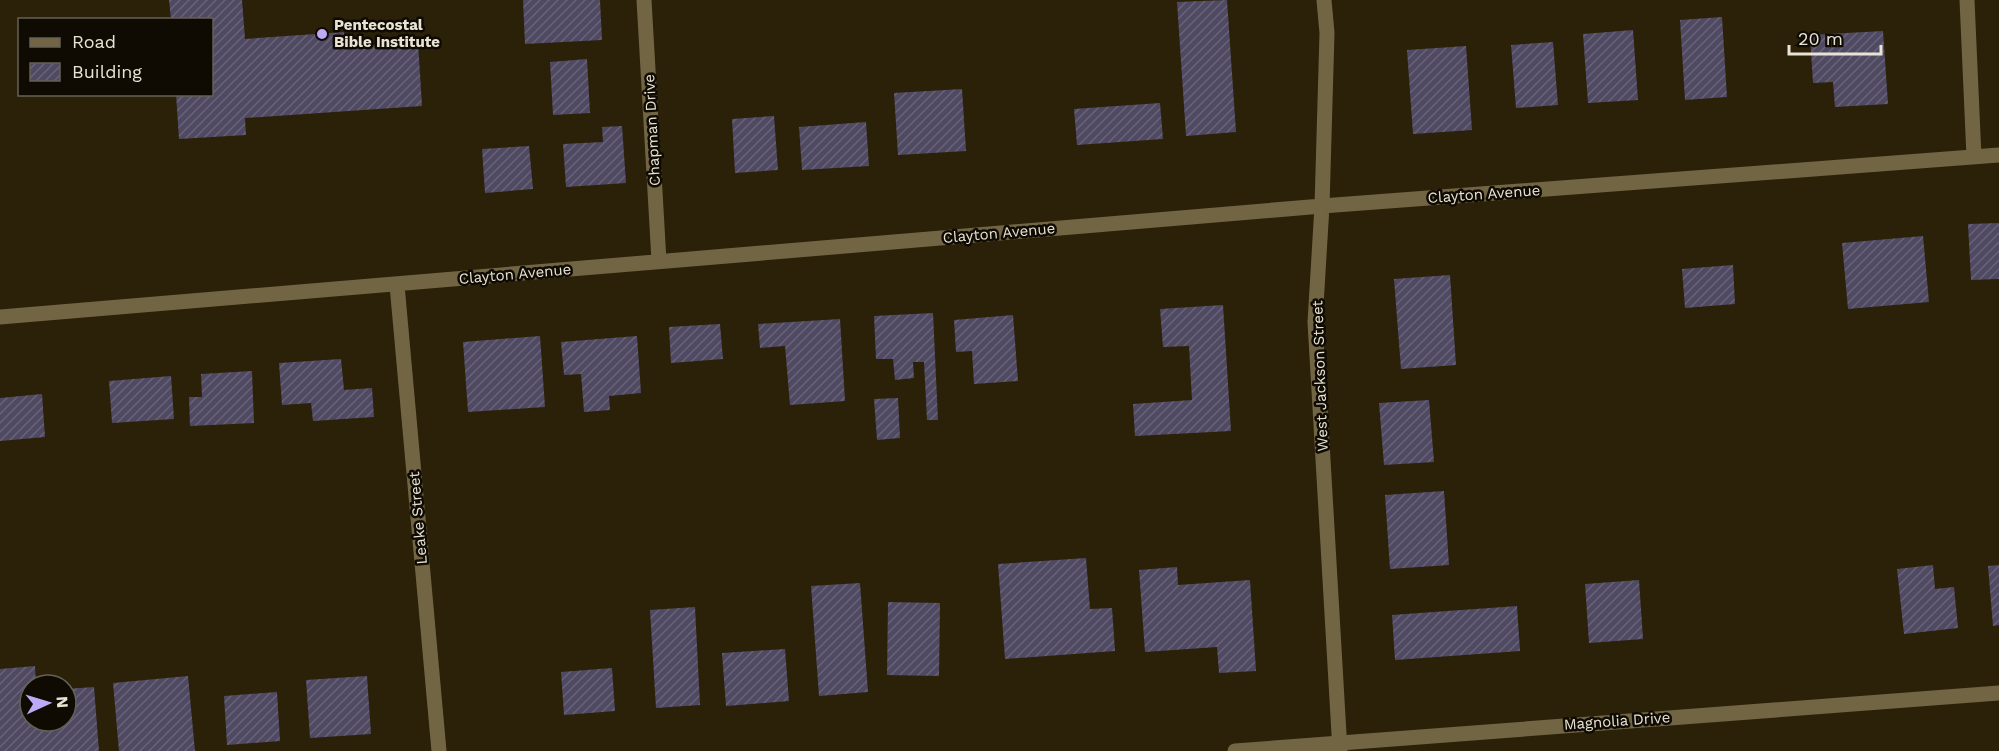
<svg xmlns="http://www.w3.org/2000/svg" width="1999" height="751" viewBox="0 0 1999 751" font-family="'Work Sans',sans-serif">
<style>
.building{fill:url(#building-hatch)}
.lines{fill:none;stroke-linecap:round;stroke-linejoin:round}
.minor{stroke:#726544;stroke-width:15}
.poi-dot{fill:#bda9f5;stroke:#0f0b03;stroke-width:2}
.labels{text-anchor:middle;stroke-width:5;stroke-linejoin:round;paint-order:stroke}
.poi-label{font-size:15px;font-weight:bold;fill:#e8e3d4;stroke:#0f0b03;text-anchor:start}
.street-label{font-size:15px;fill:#e8e3d4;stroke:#0f0b03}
</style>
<defs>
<pattern id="building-hatch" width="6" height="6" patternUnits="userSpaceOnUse" patternTransform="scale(1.5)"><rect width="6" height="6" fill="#4f4962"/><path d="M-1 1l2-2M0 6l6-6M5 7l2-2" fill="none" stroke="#686378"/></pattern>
</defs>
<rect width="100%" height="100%" fill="#2a2108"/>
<path class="building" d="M169 0H242L245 39 344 32 345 47 418 42 422 106 245 118 246 135 179 139 176 94H212V20H171Z
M523 0H600L602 40 525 44Z
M1227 0 1236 132 1186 136 1177 2Z
M1722 17 1727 97 1685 100 1680 20Z
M1633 30 1638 100 1588 103 1583 34Z
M1883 31 1888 104 1835 107 1833 82 1813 83 1810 35Z
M1553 42 1558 105 1516 108 1511 45Z
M1466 46 1472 130 1413 134 1407 50Z
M587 59 590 113 553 115 550 62Z
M962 89 966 151 898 155 894 93Z
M1160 103 1163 139 1077 145 1074 109Z
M774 116 778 170 735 173 732 119Z
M866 122 869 166 802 170 799 127Z
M622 126 626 183 566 187 563 144 603 142 602 127Z
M529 146 533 189 485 193 482 149Z
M1999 223V279L1971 280 1968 224Z
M1923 236 1929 302 1848 309 1842 243Z
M1733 265 1735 304 1685 308 1682 269Z
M1450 275 1456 365 1401 369 1394 279Z
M1223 305 1231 431 1135 436 1133 404 1192 400 1189 346 1163 347 1160 309Z
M933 313 938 420H927L924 362H913L914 378 895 380 893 359H876L874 316Z
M1013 315 1018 381 974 384 972 351 956 352 954 320Z
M840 319 845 401 790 405 785 346 760 348 758 324Z
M720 324 723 359 671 363 669 327Z
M540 336 545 407 468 412 463 342Z
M637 336 641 393 609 396 610 410 584 412 581 374 564 375 561 342Z
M341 359 344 390 372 388 374 417 313 421 311 403 282 405 279 363Z
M252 371 254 423 190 426 189 397H202L201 374Z
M171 376 174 419 112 423 109 381Z
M42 394 45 437 0 441V398Z
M898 398 900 438 877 440 874 399Z
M1429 400 1434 462 1384 465 1379 403Z
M1444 491 1449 565 1390 569 1385 495Z
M1086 558 1090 609 1112 608 1115 651 1005 659 998 564Z
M1933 565 1935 589 1954 587 1958 628 1904 634 1897 569Z
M1999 565V625L1993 626 1988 566Z
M1177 567 1178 585 1250 580 1256 671 1219 673 1217 647 1145 652 1139 570Z
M1639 580 1643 639 1589 643 1585 584Z
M860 583 868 692 819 696 811 586Z
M888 602 940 603 939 676 887 675Z
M1517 606 1520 651 1395 660 1392 615Z
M695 607 700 705 656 708 650 610Z
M785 649 789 701 726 706 722 653Z
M35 666 36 685H30V721H39V724L66 721V689L94 687 99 751H0V669Z
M612 668 615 711 564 715 561 672Z
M188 676 195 751H119L113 683Z
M367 676 371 734 310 738 306 680Z
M277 692 280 741 227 745 224 696Z"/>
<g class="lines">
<path class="minor" d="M644 0 659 261
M1324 0 1327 33 1322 206 1315 322 1340 751
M1967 0 1974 157
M397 285 439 751
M0 317 1322 206 1999 155
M1235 751 1999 693"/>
</g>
<circle class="poi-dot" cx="322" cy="34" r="6"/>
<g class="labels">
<g class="poi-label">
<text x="334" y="30">Pentecostal<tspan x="334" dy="17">Bible Institute</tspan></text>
</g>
<g class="street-label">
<text transform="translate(652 130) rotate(-93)" y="5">Chapman Drive</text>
<text transform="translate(1484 194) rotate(-4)" y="5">Clayton Avenue</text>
<text transform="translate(999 233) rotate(-5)" y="5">Clayton Avenue</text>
<text transform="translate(515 274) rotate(-5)" y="5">Clayton Avenue</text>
<text transform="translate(1320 376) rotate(-92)" y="5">West Jackson Street</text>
<text transform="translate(418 518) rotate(-95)" y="5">Leake Street</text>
<text transform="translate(1617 721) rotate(-4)" y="5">Magnolia Drive</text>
</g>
</g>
<rect x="18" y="18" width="195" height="78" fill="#0f0b03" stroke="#666157" stroke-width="1.5"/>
<rect x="30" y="38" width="30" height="9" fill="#726544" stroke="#666157" stroke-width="1.5"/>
<text x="72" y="48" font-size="18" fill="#e8e3d4">Road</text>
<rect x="30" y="63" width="30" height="18" fill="url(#building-hatch)" stroke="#666157" stroke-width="1.5"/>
<text x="72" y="78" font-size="18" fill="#e8e3d4">Building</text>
<g transform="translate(48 703) rotate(86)"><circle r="28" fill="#0f0b03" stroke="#666157" stroke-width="1.5"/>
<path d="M0-4.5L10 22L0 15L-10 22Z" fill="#bda9f5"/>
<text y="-9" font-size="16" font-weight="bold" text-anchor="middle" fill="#e8e3d4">N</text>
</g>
<path d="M1789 45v9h92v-9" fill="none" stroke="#e8e3d4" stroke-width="3"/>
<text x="1798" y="45" font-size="18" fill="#e8e3d4" stroke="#0f0b03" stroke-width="4.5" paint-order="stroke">20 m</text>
</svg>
